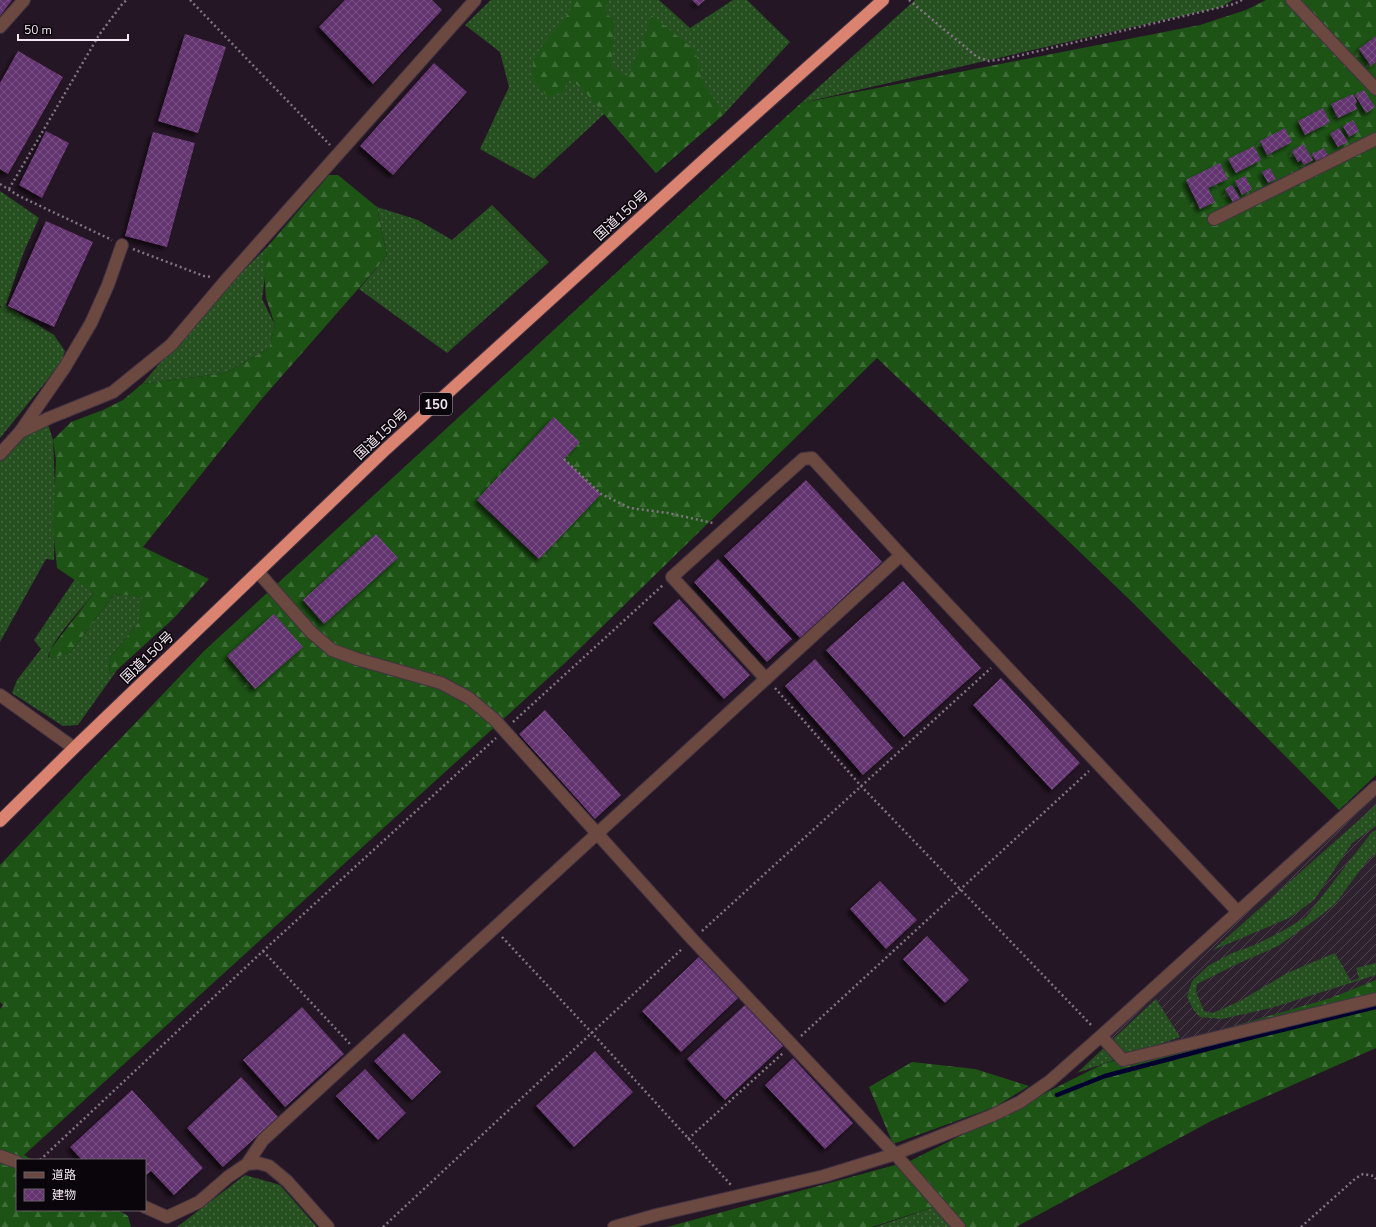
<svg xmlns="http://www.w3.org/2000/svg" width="1376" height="1227" viewBox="0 0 1376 1227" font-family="'Nunito Sans','Noto Sans JP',sans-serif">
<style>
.industrial{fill:url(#industrial-furrows)}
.grass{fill:url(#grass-dots)}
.forest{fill:url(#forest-firs)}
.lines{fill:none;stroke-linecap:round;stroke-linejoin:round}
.stream{stroke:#000030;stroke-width:4.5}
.building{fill:url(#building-cross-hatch);filter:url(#shadow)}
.minor-casing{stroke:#423342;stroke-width:14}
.highway-casing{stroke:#423342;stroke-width:14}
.path{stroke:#827582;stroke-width:2.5;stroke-dasharray:2 3;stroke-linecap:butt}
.minor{stroke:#6b4840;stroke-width:12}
.highway{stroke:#d98370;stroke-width:12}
.labels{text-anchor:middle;stroke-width:3;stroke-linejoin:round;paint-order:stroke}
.shield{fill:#0a050a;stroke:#ada4ac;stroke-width:1}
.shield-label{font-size:13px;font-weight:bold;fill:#f3e8f2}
.street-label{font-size:14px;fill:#f3e8f2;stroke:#0a050a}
</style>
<defs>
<pattern id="industrial-furrows" width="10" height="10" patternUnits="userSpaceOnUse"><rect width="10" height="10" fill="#2f222f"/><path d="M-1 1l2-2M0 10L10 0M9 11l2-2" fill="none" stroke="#4e424e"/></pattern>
<pattern id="grass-dots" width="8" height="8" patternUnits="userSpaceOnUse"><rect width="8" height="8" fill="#265020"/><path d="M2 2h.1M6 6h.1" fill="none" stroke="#466941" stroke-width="1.8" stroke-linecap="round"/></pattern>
<pattern id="forest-firs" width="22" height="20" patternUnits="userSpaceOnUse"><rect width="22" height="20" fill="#1d5415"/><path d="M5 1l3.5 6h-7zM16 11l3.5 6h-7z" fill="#3e6d38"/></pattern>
<pattern id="building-cross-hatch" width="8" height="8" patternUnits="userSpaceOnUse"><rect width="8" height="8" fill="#643470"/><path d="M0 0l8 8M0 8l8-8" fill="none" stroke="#7b5185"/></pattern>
<filter id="shadow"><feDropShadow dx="-3.5" dy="3.5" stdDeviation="2" flood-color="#0009"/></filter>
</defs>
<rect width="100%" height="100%" fill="#251625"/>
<path class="industrial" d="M1376 782V999L1127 1059 1104 1039Z"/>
<path class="grass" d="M491 0H659L690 28 733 0H747L790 42 724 114 656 173 604 114 534 179 480 149 509 87 500 52 465 25Z
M915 0H1233L1221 7 801 103Z
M0 191 39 218 23 254 6 305 54 335 65 351 61 363 0 438V308L2 306H0Z
M492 205 549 262 447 353 359 289 387 256 377 207 418 220 452 240Z
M269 245 262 299 275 325 269 348 226 373 142 384 220 294Z
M47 421 53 440 55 489 54 560 46 559 0 642V458L12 445Z
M75 579 94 593C83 607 51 641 48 657L54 658 71 652 114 594 144 597 139 622 110 657 109 674 117 670 78 725 63 726 12 693 17 680 41 649 34 640Z
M1376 805V826L1352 843 1314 900 1289 918 1213 950Z
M1376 830V853L1367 861 1335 904 1315 920 1278 946 1237 964 1197 984 1196 992 1204 1011 1213 1013 1240 1001 1287 973 1335 953 1351 981 1359 978 1356 968 1376 963V975L1271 1008 1222 1019 1200 1017 1193 1009 1187 997 1192 981 1208 966 1230 954 1257 944 1284 930 1306 917 1372 832Z
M1156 999 1180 1037 1077 1073Z
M245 1175 280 1185 317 1227H177Z
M940 1205 957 1227H875Z"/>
<path class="forest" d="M573 0H608L605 11 615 23 611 67 627 77 644 40 651 15 695 50 700 72 705 86 724 114 656 173 586 93 570 78 562 92 548 97C544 92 536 86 534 80 524 47 569 29 573 0Z
M1266 0H1376V775L1339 810 1130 600 877 358 566 662 24 1155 32 1160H17V1210H118L128 1216 131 1227H0V1009L3 1005 0 1002V865L204 651 801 103 1200 25 1246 10Z
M329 175H338L377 207 387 256 260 401 143 547 209 579 174 618 117 670 109 674 110 657 139 622 142 597 114 594 71 652 54 658 49 657 50 650 94 593 57 568 53 527 56 460 53 440 71 422 103 410 123 400 142 384 226 373 269 348 275 325 266 298 263 255 269 245Z
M1376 980V1048L1211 1121 1016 1227H959L940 1205 872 1227H667L910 1161 1103 1064 1331 998Z
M912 1062 975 1069 1029 1086 995 1107 893 1144 869 1087Z"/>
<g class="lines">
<path class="stream" d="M1057 1095 1105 1076 1253 1037 1376 1007"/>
</g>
<path class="building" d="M0 0H12L0 16Z
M345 0H432L442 10 373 84 319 27Z
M692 0H705L698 6Z
M185 34 226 47 198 133 158 121Z
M1376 36V62L1371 66 1359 49Z
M18 51 63 77 8 174 0 169V83Z
M434 63 467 92 393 175 360 146Z
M1364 90 1375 107 1366 113 1355 95Z
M1353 94 1357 102 1355 104 1357 109 1338 118 1331 104Z
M1323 108 1330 122 1305 135 1298 121Z
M1353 120 1359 131 1349 137 1343 126Z
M1285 128 1292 142 1267 155 1260 141Z
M1339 128 1348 142 1338 147 1330 134Z
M46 131 69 143 42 198 19 185Z
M153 132 195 143 167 247 125 236Z
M1303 144 1313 160 1304 165 1301 160 1298 162 1292 151Z
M1254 146 1261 160 1236 173 1228 159Z
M1324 148 1329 157 1317 163 1312 154Z
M1220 163 1228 179 1208 188 1215 202 1200 209 1186 180Z
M1270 168 1276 179 1268 183 1262 172Z
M1245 176 1252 189 1242 195 1235 181Z
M1232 185 1240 198 1233 202 1225 189Z
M46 221 93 242 54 327 8 306Z
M554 417 580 442 564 459 601 494 539 559 477 500Z
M806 480 882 562 800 638 724 556Z
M376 534 398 558 324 624 303 600Z
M718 559 792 639 767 662 694 582Z
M903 581 981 668 904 737 826 650Z
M679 599 750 675 724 699 653 623Z
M274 614 303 647 255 689 227 656Z
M815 659 893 748 863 775 785 686Z
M1001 678 1080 763 1052 790 973 705Z
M545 710 621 795 595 819 519 734Z
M880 881 917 920 886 949 850 909Z
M927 936 969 980 945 1003 903 959Z
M699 957 738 998 681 1052 642 1011Z
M745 1005 783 1046 725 1100 687 1059Z
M302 1007 344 1054 285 1107 243 1060Z
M404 1033 441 1072 412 1100 374 1061Z
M595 1051 633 1092 574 1147 536 1106Z
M793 1058 853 1123 825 1149 765 1085Z
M365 1069 406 1113 378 1140 336 1096Z
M241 1077 278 1117 223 1167 187 1128Z
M132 1090 203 1168 174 1195 151 1171 145 1176V1160H82L70 1147Z"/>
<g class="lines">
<g class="minor-casing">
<path id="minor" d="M1292 0 1376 89
M0 27 24 0
M1214 219 1376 139
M20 432 49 418 113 392 171 345 227 279 475 0
M0 454 20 432 65 367 91 323 108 285 122 245
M258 572 311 632 332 650 357 659 441 683 469 698 495 720 693 940 895 1154 959 1227
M766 679 672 577 803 459 812 458 901 555 1238 912
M0 695 74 748
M1101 1036 1123 1060 1376 999
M0 1156 17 1162
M247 1164 263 1140 901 555
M145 1207 167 1217 199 1202 228 1177 247 1164 258 1163 269 1166 287 1181 328 1227
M614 1227 656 1215 824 1176 895 1154 991 1116 1020 1102 1050 1081 1101 1036 1376 787"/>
</g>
<g class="highway-casing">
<path id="highway" d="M0 821 74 748 386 449 715 150 883 0"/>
</g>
<path class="path" d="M190 0 330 145
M909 0 977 57 989 61 1005 59 1234 4 1242 0
M0 184 19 196 112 240
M9 189 99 35 123 3 127 0
M133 249 204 276 211 277
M564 459 601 494 630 508 668 513 713 523
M775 688 861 786 1093 1027
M513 722 663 585
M702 931 991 668
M502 937 592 1033 731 1185
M263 951 350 1044
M801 1036 1089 771
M688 1139 783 1053
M40 1160 263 951 496 738
M383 1227 683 948
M1301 1227 1356 1178 1363 1174 1374 1176 1376 1179"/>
<use href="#minor" class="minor"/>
<use href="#highway" class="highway"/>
</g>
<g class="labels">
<rect class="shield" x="420" y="393" width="32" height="22" rx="3"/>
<g class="shield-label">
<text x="436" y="409">150</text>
</g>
<g class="street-label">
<text transform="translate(621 215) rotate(-42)" y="5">国道150号</text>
<text transform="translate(381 434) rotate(-43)" y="5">国道150号</text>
<text transform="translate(147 657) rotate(-44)" y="5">国道150号</text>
</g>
</g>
<rect x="16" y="1159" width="130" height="52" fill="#0a050a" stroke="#676067"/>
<rect x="24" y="1172" width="20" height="6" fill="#6b4840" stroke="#676067"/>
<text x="52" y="1179" font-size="12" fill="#f3e8f2">道路</text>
<rect x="24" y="1189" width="20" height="12" fill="url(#building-cross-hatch)" stroke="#676067"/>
<text x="52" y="1199" font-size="12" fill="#f3e8f2">建物</text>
<path d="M18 34v6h110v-6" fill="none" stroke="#f3e8f2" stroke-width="2"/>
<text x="24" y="34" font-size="12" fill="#f3e8f2" stroke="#0a050a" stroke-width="3" paint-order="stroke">50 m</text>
</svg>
